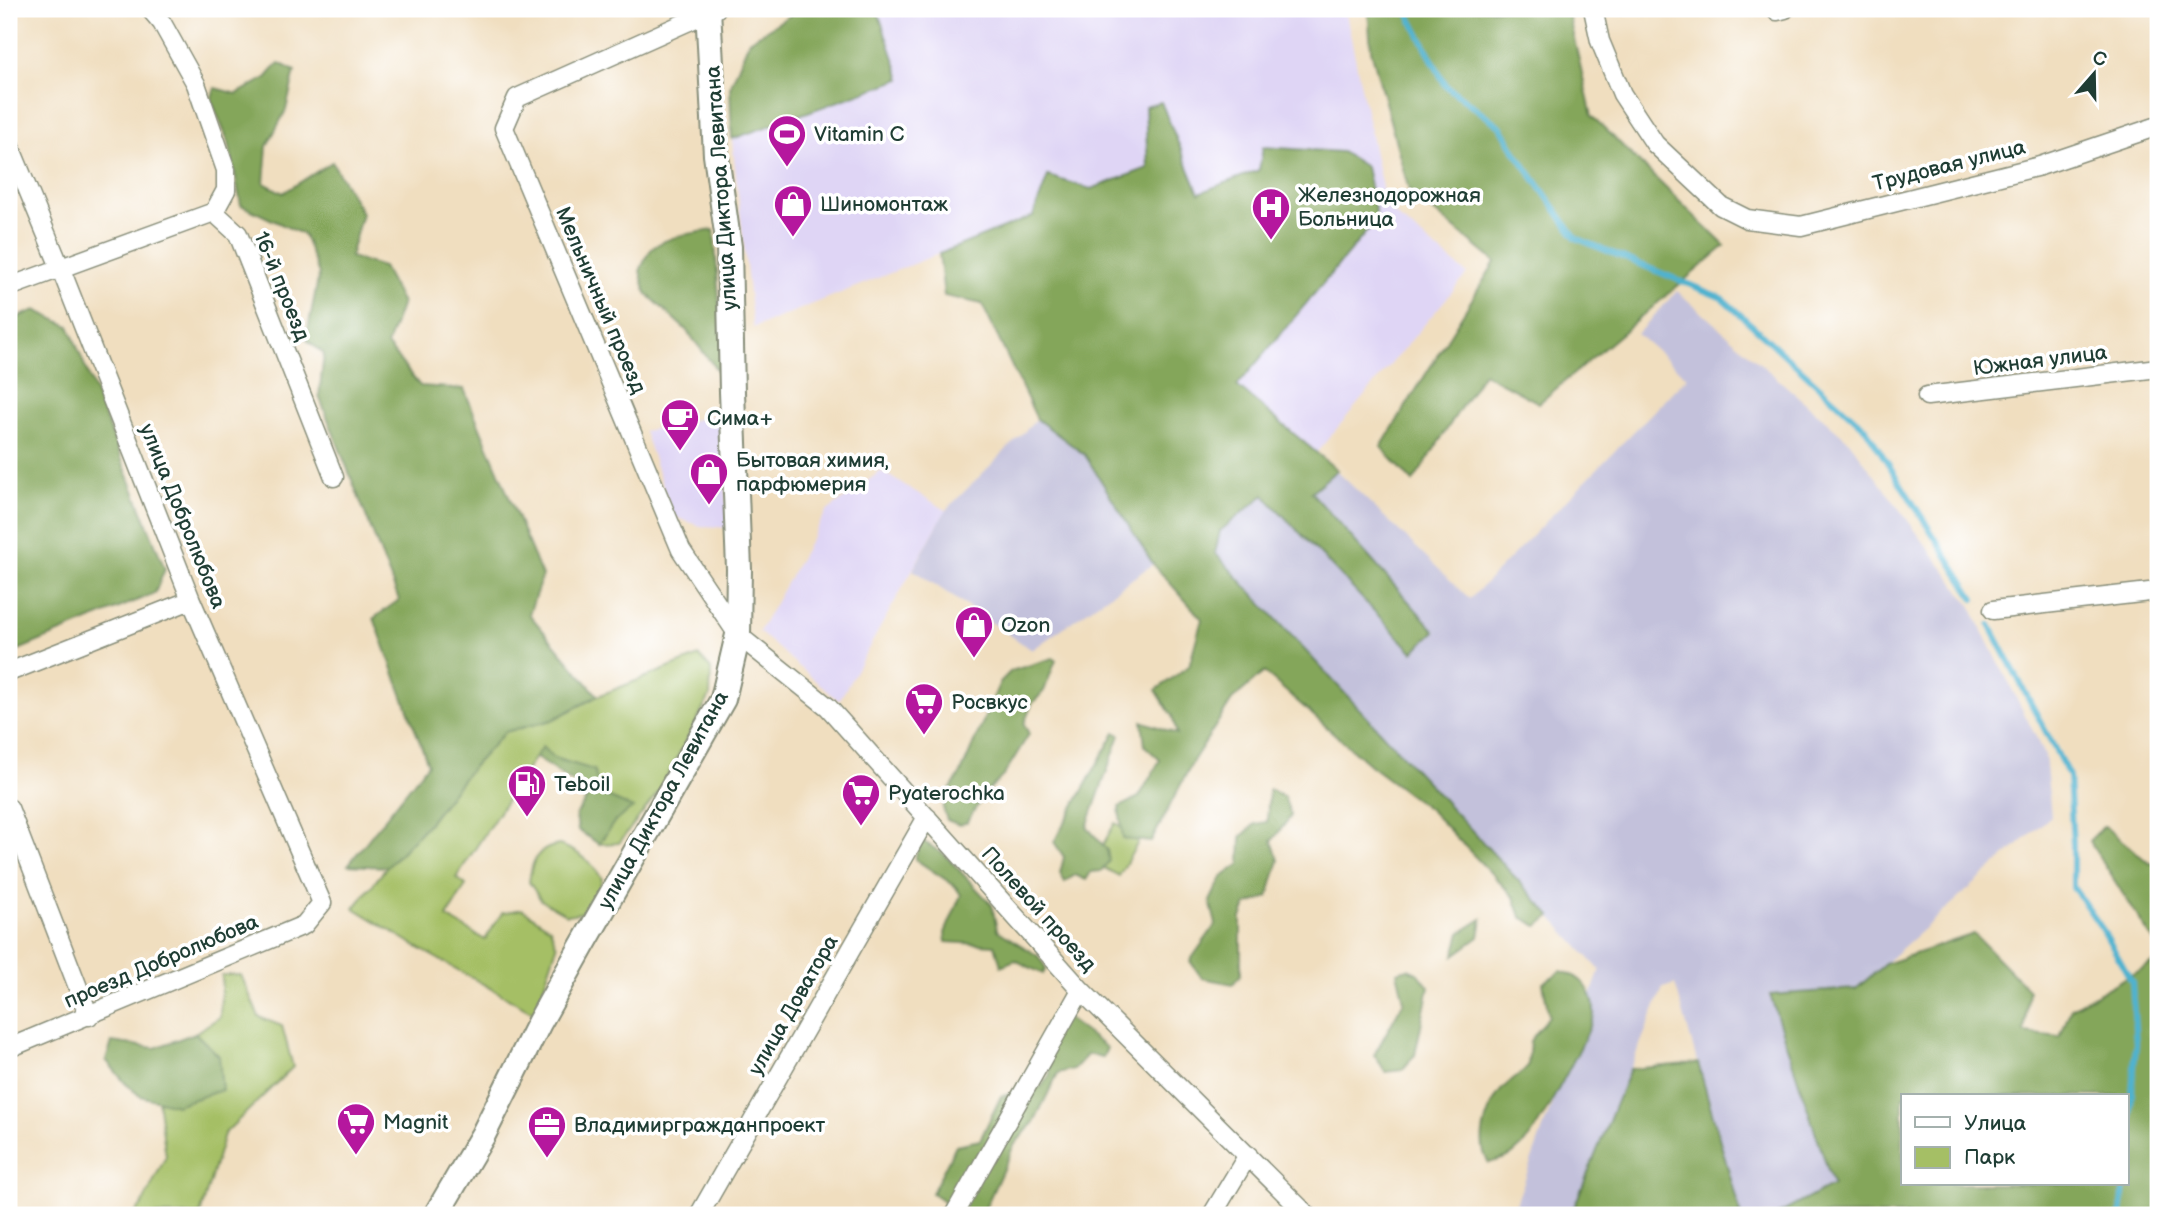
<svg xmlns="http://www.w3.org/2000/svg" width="2167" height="1224" viewBox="0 0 2167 1224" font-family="'Balsamiq Sans',sans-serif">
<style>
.built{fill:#dfd5f5}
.industrial{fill:#c3c1db}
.green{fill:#a5bf65;stroke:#627e4c;stroke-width:2}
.forest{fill:#84a65a;stroke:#527247;stroke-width:2;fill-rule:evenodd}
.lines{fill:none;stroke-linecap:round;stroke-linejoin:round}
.stream{stroke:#50b2cf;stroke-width:6}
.street-casing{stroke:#888e7a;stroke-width:21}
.secondary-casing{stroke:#888e7a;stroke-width:28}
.street{stroke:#fff;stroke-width:18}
.secondary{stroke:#fff;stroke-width:24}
.labels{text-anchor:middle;stroke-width:7;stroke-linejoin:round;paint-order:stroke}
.poi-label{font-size:21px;fill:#1f3d34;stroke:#fff;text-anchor:start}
.street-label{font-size:21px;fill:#1f3d34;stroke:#fff}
</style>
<rect width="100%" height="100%" fill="#fff"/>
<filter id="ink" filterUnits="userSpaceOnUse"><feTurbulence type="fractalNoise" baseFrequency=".0143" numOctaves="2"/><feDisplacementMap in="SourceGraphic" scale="14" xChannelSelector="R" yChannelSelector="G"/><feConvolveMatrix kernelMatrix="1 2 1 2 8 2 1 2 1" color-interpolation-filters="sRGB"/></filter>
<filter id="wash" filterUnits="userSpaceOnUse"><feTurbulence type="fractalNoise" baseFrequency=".00686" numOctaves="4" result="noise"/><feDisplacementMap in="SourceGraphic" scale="28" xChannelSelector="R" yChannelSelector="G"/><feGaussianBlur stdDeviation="1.57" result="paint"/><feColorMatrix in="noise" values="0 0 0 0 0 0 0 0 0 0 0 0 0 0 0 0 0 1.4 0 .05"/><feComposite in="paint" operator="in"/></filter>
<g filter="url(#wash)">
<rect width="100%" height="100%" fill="#f0debf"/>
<path class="built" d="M883 9H1345L1386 207 1467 274 1317 452 1033 216 753 328 732 139 901 79 878 11Z
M720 414 728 528 700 526 673 516 644 431Z
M881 471 946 510 839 701 759 632 826 512Z"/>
<path class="industrial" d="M1677 291 1849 441 1969 603 2045 755 2051 816 1856 989 1770 996 1833 1186 1777 1215H1741L1675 984 1663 988 1571 1215H1512L1600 970 1215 553 1220 531 1317 452 1470 599 1687 377 1637 334Z
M1037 419 1085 455 1153 564 1032 650 913 570 946 510Z"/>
<path class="green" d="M699 656 711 669 710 696 660 790 619 843 599 844 578 830 576 815 590 794 535 757 456 878 466 885 447 917 485 940 502 913 522 909 550 928 557 946 535 1013 422 950 354 908 387 867 427 825 468 772 505 732 552 720 598 696Z
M1115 823 1141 837 1119 876 1093 862Z
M559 845C580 852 591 861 602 879L597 897 585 912 567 915 541 900 529 882C532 860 536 849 559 845Z
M222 975H241L259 1017 282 1026 293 1067 224 1134 200 1215H134L142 1205 166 1156 158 1100 176 1104 219 1056 195 1033 220 1017Z"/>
<path class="forest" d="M800 9H883L878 12 901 79 732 139 730 87 749 41Z
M1368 9H1567L1592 116 1725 246 1539 403 1483 373 1413 482 1381 447 1495 262 1409 191 1371 50Z
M279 63 295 71 286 110 267 146 264 183 283 193 332 162 362 213 350 257 383 267 402 303 387 345 420 386 464 389 542 576 529 614 598 696 552 720 505 732 468 772 427 825 387 867 348 865 428 764 374 618 399 600 319 396 324 354 306 339 319 274 304 235 241 205 229 143 211 100 215 88 237 94 266 78Z
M1161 102 1199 193 1259 170 1263 147 1342 152 1366 167 1377 219 1237 386 1337 470 1311 492 1435 631 1413 652 1264 495 1220 531 1215 553 1551 916 1538 926 1521 917 1514 897 1430 810 1371 766 1264 672 1232 700 1193 761 1151 842 1123 839 1119 807 1139 797 1160 760 1145 746 1142 721 1177 734 1172 716 1156 690 1189 666 1202 619 1153 564 1085 455 1037 419 982 304 944 296 939 254 1033 216 1048 176 1091 189 1148 168 1145 107Z
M714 230 725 380 686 330 646 293 640 271C643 265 646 256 650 251 661 237 697 232 714 230Z
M35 310 69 326 165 569 155 593 9 654V321Z
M1053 658 1056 660 1044 691 1032 704 1024 724 1029 734 1004 775 984 795 967 822 959 825 947 820 943 808 950 790 961 773 1000 682 1011 671Z
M1115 732 1120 735 1087 827 1107 850 1109 861 1101 871 1091 872 1086 880 1075 875 1065 882 1060 873 1064 857 1054 842Z
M542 747 554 758 594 770 601 794 633 808 615 821 599 844 578 830 576 815 590 794 535 757Z
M1269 789 1284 797 1291 816 1272 841 1279 860 1268 897 1246 905 1241 918V974L1233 984 1202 978 1190 961 1216 924 1210 901 1222 877 1240 864 1241 837 1255 824 1267 822Z
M2104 826 2149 863 2158 864V948L2089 841Z
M921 840 945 855 992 905 997 930 1038 956 1046 968 1043 974 1015 960 1001 966 995 945 946 942 945 933 961 895 955 886 915 859Z
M1482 919 1479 937 1454 955 1460 933Z
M1974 934 2029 990 2024 1033 2060 1037 2071 1008 2158 960V1215H1777L1833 1185 1770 995 1856 989 1885 964ZM1903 1096H2127V1184H1903Z
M1408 969 1419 974 1429 987 1415 1055 1402 1070 1386 1072 1374 1055 1404 1001 1397 972Z
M1561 971C1582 976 1595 991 1594 1014 1593 1028 1541 1123 1529 1138 1525 1143 1519 1149 1514 1153 1508 1159 1498 1160 1489 1163 1475 1143 1486 1113 1498 1094 1505 1084 1519 1075 1528 1067L1530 1041 1549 1016 1543 983Z
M1065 1017 1107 1048 1103 1057 1088 1054 1074 1069 1058 1073 1034 1122 1014 1145 982 1215H946L951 1206 932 1193 956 1145 980 1140 1001 1096 1041 1087 1050 1074 1045 1036 1051 1019Z
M195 1033 219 1056 222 1090 176 1105 140 1096 125 1083 106 1060 112 1042 155 1048Z
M1698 1063 1741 1215H1571L1630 1069Z"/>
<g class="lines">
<path class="stream" d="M1408 13 1446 86 1501 127 1516 153 1576 238 1722 298 1866 429 1974 599
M1990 625 2069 776 2073 845V887L2103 930 2132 982 2136 1044 2127 1152
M2121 1215 2124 1184"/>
</g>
</g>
<g filter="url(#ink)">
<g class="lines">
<g class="street-casing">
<path id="street" d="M150 9 162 23 196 84 226 170V190L214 212
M716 9 517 98 504 128 681 550 738 635 828 707 1081 990 1307 1215
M1593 9 1600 41 1622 94 1655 144 1721 206 1747 219 1801 226 2040 166 2158 126
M1777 11 1785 9
M9 144 60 267 191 600 322 903 304 925 9 1048
M214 212 238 234 334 477
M9 287 214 212
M1927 396 2158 368
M1993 610 2158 591
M9 672 191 600
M9 808 89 1016
M699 1215 927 817
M954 1215 1081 990
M1212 1215 1248 1155"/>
</g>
<g class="secondary-casing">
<path id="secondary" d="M436 1215 483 1135 539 1023 582 946 723 699 738 635 739 569 732 392 729 247 716 155 708 9"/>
</g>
<use href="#street" class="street"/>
<use href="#secondary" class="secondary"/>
</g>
</g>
<defs>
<g id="stadium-pin" transform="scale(2.0125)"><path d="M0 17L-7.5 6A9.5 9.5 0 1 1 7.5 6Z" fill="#b5179e" stroke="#fff"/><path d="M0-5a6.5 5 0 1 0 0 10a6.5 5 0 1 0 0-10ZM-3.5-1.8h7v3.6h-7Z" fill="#fff"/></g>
<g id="shop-pin" transform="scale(2.0125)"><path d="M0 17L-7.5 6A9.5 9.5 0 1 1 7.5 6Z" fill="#b5179e" stroke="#fff"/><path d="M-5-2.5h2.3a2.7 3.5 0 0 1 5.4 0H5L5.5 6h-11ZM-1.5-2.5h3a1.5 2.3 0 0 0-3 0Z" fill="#fff"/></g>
<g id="hospital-pin" transform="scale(2.0125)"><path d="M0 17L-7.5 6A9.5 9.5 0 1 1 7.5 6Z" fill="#b5179e" stroke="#fff"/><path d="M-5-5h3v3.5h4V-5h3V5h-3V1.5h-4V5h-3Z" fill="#fff"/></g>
<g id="cafe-pin" transform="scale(2.0125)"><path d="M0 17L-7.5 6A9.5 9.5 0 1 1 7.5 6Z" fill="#b5179e" stroke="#fff"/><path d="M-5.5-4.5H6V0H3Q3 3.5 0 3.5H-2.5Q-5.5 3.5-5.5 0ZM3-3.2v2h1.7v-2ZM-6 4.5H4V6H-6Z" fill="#fff"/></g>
<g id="supermarket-pin" transform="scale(2.0125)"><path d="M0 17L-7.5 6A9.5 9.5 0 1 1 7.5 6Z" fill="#b5179e" stroke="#fff"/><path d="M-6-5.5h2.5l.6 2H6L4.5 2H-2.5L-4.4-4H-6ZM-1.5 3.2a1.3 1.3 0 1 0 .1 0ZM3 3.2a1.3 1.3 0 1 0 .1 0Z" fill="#fff"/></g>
<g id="fuel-pin" transform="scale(2.0125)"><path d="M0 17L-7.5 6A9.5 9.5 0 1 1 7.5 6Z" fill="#b5179e" stroke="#fff"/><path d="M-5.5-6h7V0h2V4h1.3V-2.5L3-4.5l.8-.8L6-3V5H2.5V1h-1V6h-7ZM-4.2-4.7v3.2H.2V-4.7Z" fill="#fff"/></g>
<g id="office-pin" transform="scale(2.0125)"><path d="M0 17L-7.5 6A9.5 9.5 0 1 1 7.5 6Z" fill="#b5179e" stroke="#fff"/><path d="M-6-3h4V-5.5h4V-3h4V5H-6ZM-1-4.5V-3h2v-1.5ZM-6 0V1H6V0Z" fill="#fff"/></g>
</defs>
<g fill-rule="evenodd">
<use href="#stadium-pin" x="787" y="134"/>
<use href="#shop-pin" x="793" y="204"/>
<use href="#hospital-pin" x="1271" y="207"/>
<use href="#cafe-pin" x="680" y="418"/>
<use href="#shop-pin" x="709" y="472"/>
<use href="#shop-pin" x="974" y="625"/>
<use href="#supermarket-pin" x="924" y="702"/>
<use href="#fuel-pin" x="527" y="784"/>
<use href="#supermarket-pin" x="861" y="793"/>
<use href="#supermarket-pin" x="356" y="1122"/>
<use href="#office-pin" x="547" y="1125"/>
</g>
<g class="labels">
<g class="poi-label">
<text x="814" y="141">Vitamin C</text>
<text x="1298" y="202">Железнодорожная<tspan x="1298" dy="24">Больница</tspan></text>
<text x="820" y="211">Шиномонтаж</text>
<text x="707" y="425">Сима+</text>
<text x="736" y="467">Бытовая химия,<tspan x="736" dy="24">парфюмерия</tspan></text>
<text x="1001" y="632">Ozon</text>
<text x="951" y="709">Росвкус</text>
<text x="554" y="791">Teboil</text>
<text x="888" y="800">Pyaterochka</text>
<text x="383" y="1129">Magnit</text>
<text x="574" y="1132">Владимиргражданпроект</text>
</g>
<g class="street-label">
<text transform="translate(1949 165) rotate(-14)" y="7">Трудовая улица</text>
<text transform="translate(721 188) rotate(-94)" y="7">улица Диктора Левитана</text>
<text transform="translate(282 286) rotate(68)" y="7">16-й проезд</text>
<text transform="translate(601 300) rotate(67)" y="7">Мельничный проезд</text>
<text transform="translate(2040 360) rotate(-7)" y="7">Южная улица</text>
<text transform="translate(183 516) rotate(68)" y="7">улица Добролюбова</text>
<text transform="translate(663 800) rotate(-61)" y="7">улица Диктора Левитана</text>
<text transform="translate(1039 909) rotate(48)" y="7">Полевой проезд</text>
<text transform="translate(161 961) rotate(-23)" y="7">проезд Добролюбова</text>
<text transform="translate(793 1005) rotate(-60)" y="7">улица Доватора</text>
</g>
</g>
<rect width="2167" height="1224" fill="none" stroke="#fff" stroke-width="35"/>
<rect x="1901" y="1094" width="228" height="91" fill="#ffffff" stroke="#a5b1ae" stroke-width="2"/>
<rect x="1915" y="1117" width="35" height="10" fill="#ffffff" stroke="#a5b1ae" stroke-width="2"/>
<text x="1964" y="1130" font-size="21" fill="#1f3d34">Улица</text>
<rect x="1915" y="1147" width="35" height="21" fill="#a5bf65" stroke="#a5b1ae" stroke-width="2"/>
<text x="1964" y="1164" font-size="21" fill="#1f3d34">Парк</text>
<g transform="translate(2094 74) rotate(20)" stroke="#ffffff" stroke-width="5" paint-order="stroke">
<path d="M0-5L12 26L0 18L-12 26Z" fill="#1f3d34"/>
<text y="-10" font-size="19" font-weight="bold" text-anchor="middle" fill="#1f3d34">С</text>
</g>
</svg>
